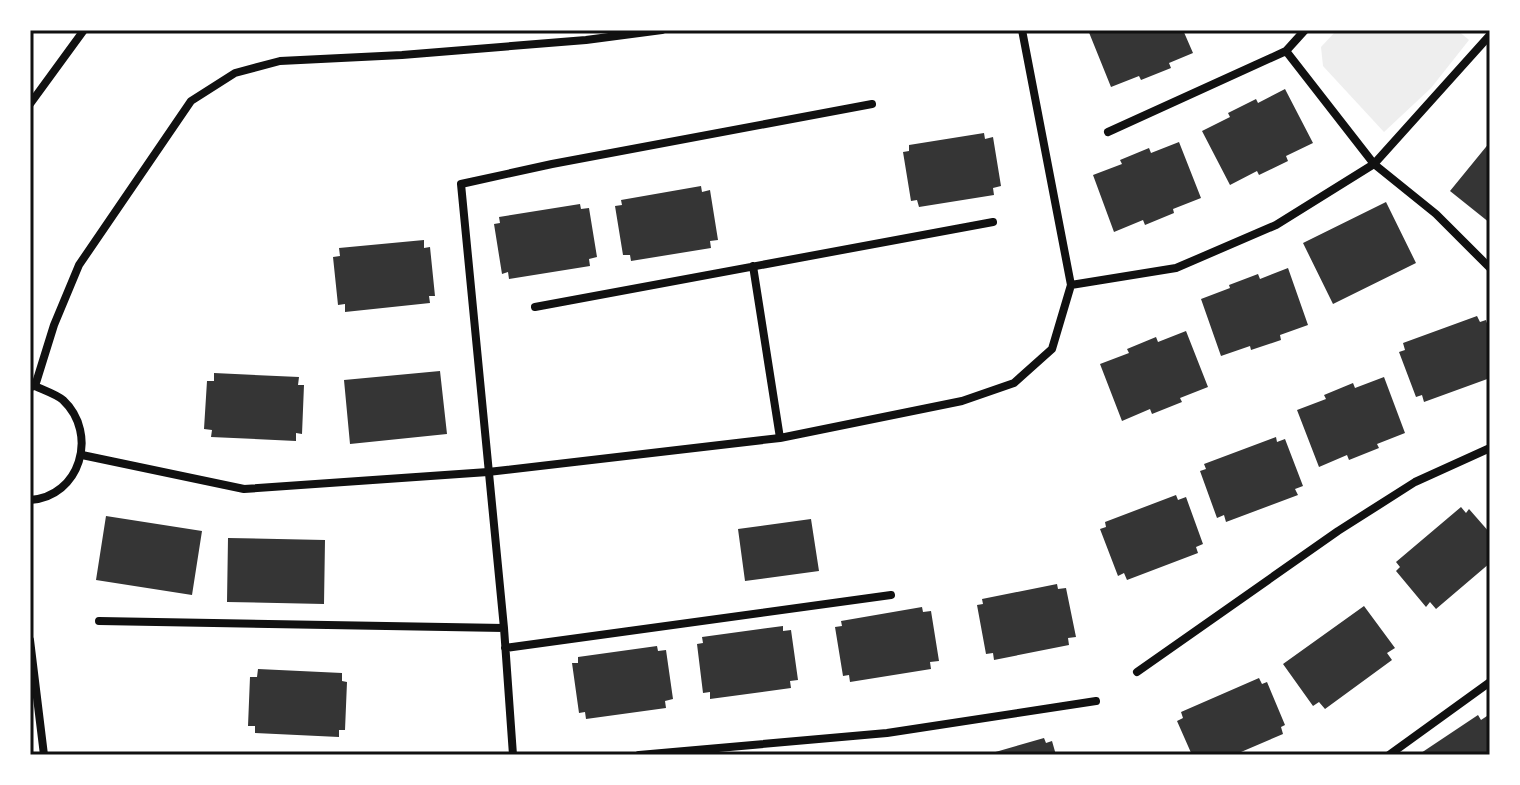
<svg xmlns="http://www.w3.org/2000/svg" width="1520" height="785" viewBox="0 0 1520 785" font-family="'Fira Sans',sans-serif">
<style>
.green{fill:#eee}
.building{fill:#353535}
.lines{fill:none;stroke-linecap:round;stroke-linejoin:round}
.minor{stroke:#111;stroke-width:8}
.neatline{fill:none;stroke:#111;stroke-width:3}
</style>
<rect width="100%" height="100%" fill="#fff"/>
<path class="green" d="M1337 30H1457L1469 40 1431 88 1384 132 1323 66 1321 47Z"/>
<path class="building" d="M1088 30H1183L1193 53 1169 63 1171 68 1141 80 1139 76 1111 87Z
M1285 89 1313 143 1286 156 1288 161 1259 175 1257 171 1230 185 1202 131 1230 117 1228 113 1256 99 1258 103Z
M984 133 985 139 993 137 1001 186 993 188 994 195 919 207 917 200 911 201 903 152 909 151V145Z
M1179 142 1201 198 1173 209 1174 213 1145 225 1143 220 1114 232 1093 175 1122 164 1120 160 1149 148 1151 153Z
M1490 142V223L1450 191Z
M701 186 702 192 710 190 718 240 710 241 711 248 631 261 630 255H623L615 206 622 205 621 200Z
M1386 202 1416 263 1333 304 1303 243Z
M580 204 581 209 589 208 597 257 589 259 590 266 509 279 508 272 502 274 494 224 500 223 499 217Z
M424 240V248L430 247 435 296H429L430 303 345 312V304L338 305 333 257 340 256 339 248Z
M1288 268 1308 325 1280 335 1281 340 1251 350 1250 346 1221 356 1201 299 1230 288 1229 285 1258 274 1260 279Z
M1477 316 1480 322 1486 320 1490 333V378L1424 402 1422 395 1416 397 1399 352 1405 350 1403 343Z
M1186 331 1208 387 1180 398 1182 402 1152 414 1150 409 1122 421 1100 364 1129 353 1127 349 1156 337 1158 342Z
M440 371 447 434 350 444 344 380Z
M214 373 299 377 298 385H304L302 434 296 433V441L211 437 212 430 204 429 207 381H214Z
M1384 377 1405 433 1377 444 1379 448 1349 460 1347 455 1319 467 1297 410 1326 399 1324 395 1353 383 1355 388Z
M1276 437 1277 442 1285 439 1303 486 1295 489 1298 495 1226 522 1224 515 1217 518 1200 471 1206 469 1204 464Z
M1176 495 1178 500 1186 497 1203 544 1196 547 1198 553 1127 580 1124 573 1118 576 1100 529 1106 527 1105 522Z
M1461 507 1466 513 1469 509 1490 533V563L1436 609 1430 602 1426 607 1396 571 1400 567 1396 562Z
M106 516 202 531 192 595 96 580Z
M811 519 819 571 745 581 738 529Z
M228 538 325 540 324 604 227 602Z
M1057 584 1058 589 1066 588 1076 637 1068 638 1069 645 994 660 993 653 986 654 977 605 983 604 982 599Z
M1364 606 1395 648 1387 653 1392 660 1325 709 1319 702 1313 706 1283 664Z
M922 607 923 612 931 611 939 661 930 662 931 669 850 682 849 675 843 676 835 627 842 626 841 621Z
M783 626V631L791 630 798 680 790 681 791 688 710 699V692L703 693 697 644 703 643 702 637Z
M657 646 658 651 666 650 673 699 665 701 666 708 586 719 585 712 579 713 572 663H578V657Z
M258 669 342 673V681L347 682 345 730H339V737L255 733V726H248L250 677H257Z
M1259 678 1262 684 1267 682 1285 725 1281 727 1283 734 1234 755H1192L1177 721 1183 718 1181 712Z
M1478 715 1481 720 1487 716 1490 722V755H1418Z
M1044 738 1046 743 1052 741 1056 755H985Z"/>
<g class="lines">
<path class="minor" d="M1286 51 1374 164 1436 214 1490 268
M30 104 84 30
M1108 132 1286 51 1305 30
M753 266 780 438
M1071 285 1176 268 1276 225 1374 164 1490 35
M535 307 993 222
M35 386 54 325 79 265 191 101 235 73 280 61 402 55 586 40 662 30
M82 455 244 489 488 472 780 438 962 401 1014 383 1052 349 1071 285 1022 30
M30 500C80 497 99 434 63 400 56 394 43 390 35 386L30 387
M99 621 504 628
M30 640 44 755
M505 648 891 595
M1137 672 1338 531 1415 482 1490 448
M513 755 504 628 461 184 552 164 872 104
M639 755 887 733 1096 701
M1389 755 1490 682"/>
</g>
<rect width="1520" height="785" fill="none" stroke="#ffffff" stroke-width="64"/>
<rect x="32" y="32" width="1456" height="721" class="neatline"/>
</svg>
